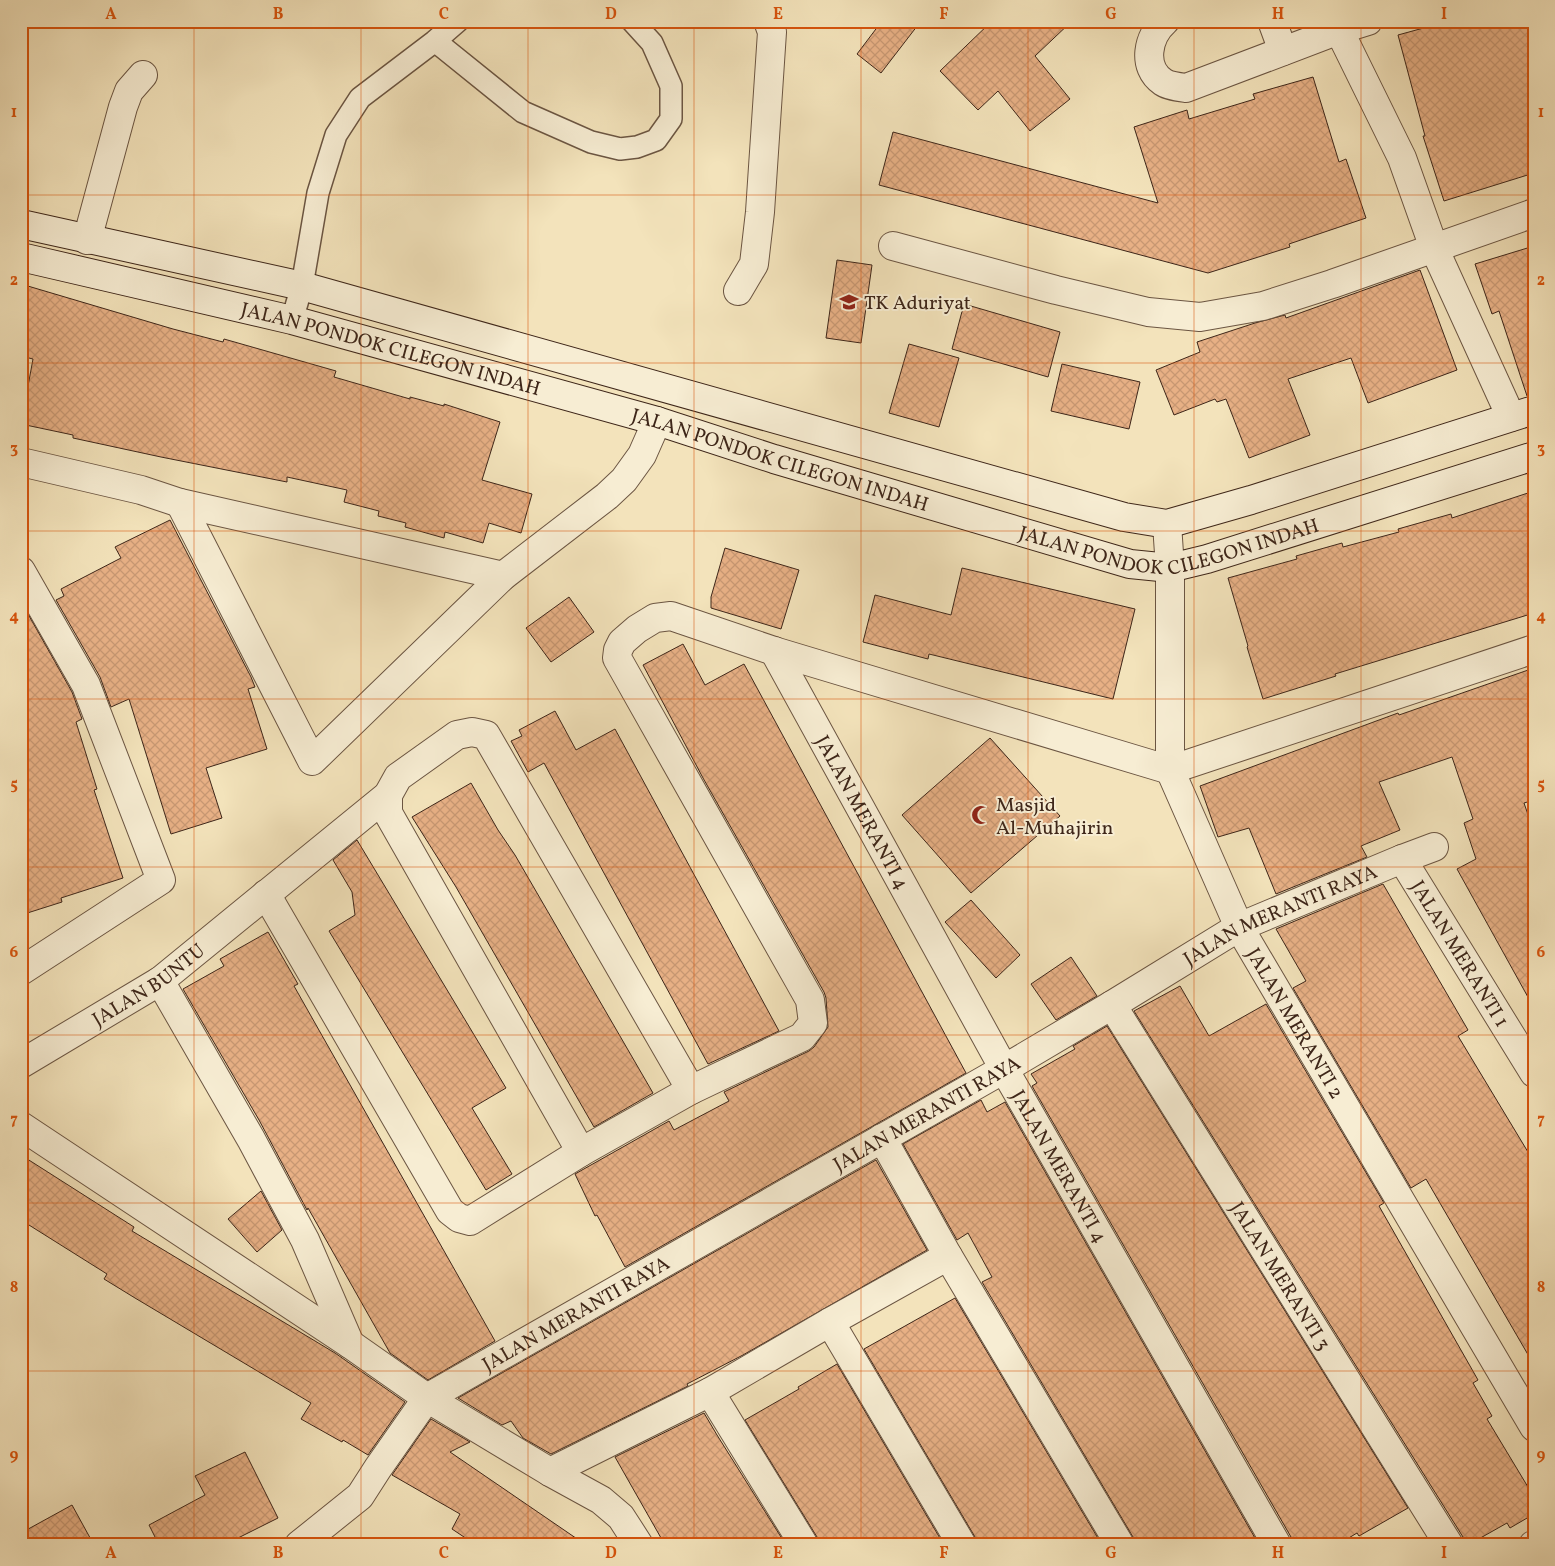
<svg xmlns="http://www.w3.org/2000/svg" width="1555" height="1566" viewBox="0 0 1555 1566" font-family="Vollkorn,serif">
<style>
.building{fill:url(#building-cross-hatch);stroke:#3e2619}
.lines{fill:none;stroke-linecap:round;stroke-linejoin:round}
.lane-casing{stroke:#6b5542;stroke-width:24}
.street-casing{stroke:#6b5542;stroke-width:30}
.secondary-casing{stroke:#3e2619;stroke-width:30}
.lane{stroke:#f7edd3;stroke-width:21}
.street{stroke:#f7edd3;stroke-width:28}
.secondary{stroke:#f7edd3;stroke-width:28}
.grid{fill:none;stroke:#d7540d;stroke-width:1;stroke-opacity:0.55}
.labels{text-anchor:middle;stroke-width:4;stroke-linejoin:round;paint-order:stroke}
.poi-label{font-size:20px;fill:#3e2619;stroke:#f7edd3;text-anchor:start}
.street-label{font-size:20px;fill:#3e2619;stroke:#f7edd3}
.neatline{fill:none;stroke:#d7540d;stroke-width:2}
.grid-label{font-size:16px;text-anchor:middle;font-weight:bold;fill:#d7540d}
</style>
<defs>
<pattern id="building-cross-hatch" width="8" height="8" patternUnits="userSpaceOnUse" patternTransform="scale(1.25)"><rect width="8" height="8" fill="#e7b085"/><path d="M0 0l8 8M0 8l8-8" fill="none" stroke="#c79772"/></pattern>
</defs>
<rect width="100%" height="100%" fill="#f3e3bb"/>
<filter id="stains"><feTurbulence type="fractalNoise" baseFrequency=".004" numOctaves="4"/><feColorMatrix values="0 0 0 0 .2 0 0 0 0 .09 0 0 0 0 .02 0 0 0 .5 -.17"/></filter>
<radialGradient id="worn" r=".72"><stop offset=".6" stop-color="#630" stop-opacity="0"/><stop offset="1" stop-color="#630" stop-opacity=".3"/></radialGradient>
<path class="building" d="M882 21H921L881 73 857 54Z
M992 21H1072L1035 56 1070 99 1030 131 998 91 978 110 940 71Z
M1449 21H1534V173L1444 201 1423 136H1425L1398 35Z
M1313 77 1339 162 1346 159 1366 218 1289 244 1290 247 1208 273 879 185 893 132 1158 203 1134 127 1187 110 1189 119 1255 99 1253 94Z
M1534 246V395L1527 396 1499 311 1492 314 1475 264Z
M837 260 872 265 861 343 826 338Z
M1420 270 1457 370 1368 403 1351 358 1288 379 1310 435 1249 458 1226 399 1217 402 1215 399 1174 415 1156 370 1200 352 1197 342 1255 323 1285 315 1286 318Z
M21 284 173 329 223 342 224 339 336 371 334 377 410 399V397L444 406V404L500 422 482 480 532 494 521 533 489 523 483 543 445 532 444 538 405 527 406 523 378 516 379 511 344 502 347 490 287 477V482L161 457 73 438V435L21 424 33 359 21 356Z
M964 304 1060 332 1048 377 952 349Z
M909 344 959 358 939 427 889 413Z
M1062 364 1140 382 1129 429 1051 411Z
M1534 491V613L1335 674 1336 676 1263 699 1247 647 1248 646 1228 578 1297 559 1296 556 1342 543 1343 547 1399 532 1398 529 1451 514 1452 518Z
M170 520 251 677 255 687 248 689 267 749 206 768 222 818 171 834 129 699 111 707 100 677 56 600 64 596 61 589 121 558 115 547Z
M725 548 799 570 781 629 711 608V597Z
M962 568 1135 609 1113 699 929 654 928 659 863 642 875 595 951 615Z
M569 597 594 632 551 662 526 628Z
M28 614 72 692 82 719 76 722 97 789 94 790 123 878 61 898 62 902 21 915V618Z
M683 644 705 685 744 664 966 1073 625 1267 597 1215 595 1216 575 1174 669 1121 674 1130 729 1101 724 1092 809 1051 814 1047 828 1027 826 998 824 992 703 778 643 665Z
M1534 668V800L1524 803 1534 832V1008L1457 869 1476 859 1464 823 1473 819 1452 757 1379 782 1400 830 1361 846 1367 857 1276 894 1249 828 1218 837 1200 786 1398 713 1399 715Z
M555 711 576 750 615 729 779 1031 708 1064 544 763 528 772 511 741 522 736 519 730Z
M990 738 1060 816 971 893 902 815Z
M471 783 498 830 515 855 653 1093 594 1127 456 887 412 817Z
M357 840 506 1088 472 1108 512 1174 486 1190 329 931 355 915 352 892 333 860Z
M1383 884 1468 1030 1458 1036 1534 1162V1365L1426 1179 1411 1188 1293 988 1306 981 1276 929Z
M971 900 1020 955 996 978 945 922Z
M268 932 298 984 294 986 495 1341 428 1380 390 1353 308 1208 307 1210 259 1120 183 989 224 966 220 959Z
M1071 957 1097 996 1056 1020 1031 984Z
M1180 986 1209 1036 1266 1004 1384 1203 1379 1206 1478 1380 1473 1383 1492 1416 1487 1419 1534 1497V1514L1510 1528 1507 1523 1468 1545 1134 1011Z
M1107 1026 1408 1508 1359 1536 1357 1533 1337 1545H1293L1291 1537 1032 1086 1037 1083 1031 1074 1075 1049 1073 1046Z
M981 1100 987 1112 1005 1102 1259 1545H1136L1133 1537 982 1282 992 1277 968 1233 957 1240 903 1144Z
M21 1155 134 1227 132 1231 335 1353 405 1402 368 1455 343 1440 342 1442 301 1419 311 1403 135 1298 104 1279 107 1274 21 1220Z
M876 1160 927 1250 743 1355 687 1384 688 1386 551 1454 523 1438 511 1421 502 1425 458 1398Z
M261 1191 282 1230 257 1252 228 1219Z
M955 1298 1102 1545H978L975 1537 864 1349Z
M837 1364 944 1545H820L817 1537 745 1420 799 1389 798 1387Z
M704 1413 717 1435 786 1545H665L615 1457Z
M431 1419 470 1442 450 1452 586 1545H476L452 1529 460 1514 392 1475Z
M245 1452 278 1518 224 1545H159L149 1525 205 1495 195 1476Z
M72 1505 94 1545H21V1533Z"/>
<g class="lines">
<g class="lane-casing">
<path id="lane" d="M458 21 435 41 523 112 591 142 620 149 637 147 656 140 671 119V86L652 43 632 21
M292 320 302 286 318 193 336 135 360 98 435 41"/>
</g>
<g class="street-casing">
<g id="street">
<path d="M1165 21C1148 36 1141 67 1163 82 1169 86 1178 87 1186 88L1339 30 1368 21"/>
<path d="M1272 21 1283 51"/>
<path d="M1339 30 1402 158 1434 248 1511 417"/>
<path d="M87 240 123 107 129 91 143 75"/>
<path d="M893 246 1056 290 1148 312 1200 317 1263 306 1332 284 1534 213"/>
<path d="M738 291 754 264 760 212 772 32 768 21"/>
<path d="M21 462 141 490 180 503 503 576"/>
<path d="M180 503 312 761 503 576 607 496 624 480 642 455 657 421"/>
<path id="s1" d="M1167 524 1170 568V770L1239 927 1534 1427"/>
<path d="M21 571 86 685 161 880 21 971"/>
<path id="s2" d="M774 651 1004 1069 1277 1545"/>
<path d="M388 795V813L581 1152"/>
<path id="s3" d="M1402 859 1534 1073"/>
<path d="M266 894 450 1211 459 1218 470 1221 581 1152 691 1090 802 1037 813 1023 810 1000 617 658 618 650 622 642 637 629 655 618 671 616 774 651 1170 770 1534 649"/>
<path d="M160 981 251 1139 305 1240 350 1344"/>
<path id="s4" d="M1112 1005 1449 1545"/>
<path id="s5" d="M21 1064 160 981 388 795 398 777 457 735 472 732 486 735 691 1090"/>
<path d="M21 1126 350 1344 427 1398 550 1472 601 1500 621 1517 639 1545"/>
<path d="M882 1138 948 1256 1120 1545"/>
<path d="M830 1322 962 1545"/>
<path d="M710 1392 804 1545"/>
<path d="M550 1472 710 1392 830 1322 948 1256"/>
<path id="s6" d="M299 1545 360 1496 378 1468 427 1398 1004 1069 1112 1005 1239 927 1402 859 1434 847"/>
<path d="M1533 1545H1534"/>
</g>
</g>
<g class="secondary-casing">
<g id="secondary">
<path d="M21 224 302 286 1124 517 1167 524 1251 500 1534 410"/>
<path id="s7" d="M21 257 292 320 657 421 774 459 1130 564 1170 568 1207 559 1534 456"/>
</g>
</g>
<use href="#lane" class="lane"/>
<use href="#street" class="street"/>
<use href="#secondary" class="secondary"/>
</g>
<path class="grid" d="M194 21V1545M361 21V1545M528 21V1545M694 21V1545M861 21V1545M1028 21V1545M1194 21V1545M1361 21V1545M21 195H1534M21 363H1534M21 531H1534M21 699H1534M21 867H1534M21 1035H1534M21 1203H1534M21 1371H1534"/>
<defs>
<g id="school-bare" transform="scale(1.5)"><path d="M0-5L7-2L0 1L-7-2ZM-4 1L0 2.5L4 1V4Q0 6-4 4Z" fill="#8f2418" stroke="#f7edd3" stroke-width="2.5" paint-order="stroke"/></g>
<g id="mosque-bare" transform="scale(1.5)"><path d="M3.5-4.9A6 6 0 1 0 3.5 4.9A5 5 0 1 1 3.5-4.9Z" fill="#8f2418" stroke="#f7edd3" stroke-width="2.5" paint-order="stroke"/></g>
</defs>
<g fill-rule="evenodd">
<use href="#school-bare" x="849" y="302"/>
<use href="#mosque-bare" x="981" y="815"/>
</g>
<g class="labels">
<g class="poi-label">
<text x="864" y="309">TK Aduriyat</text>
<text x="996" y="811">Masjid<tspan x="996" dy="23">Al-Muhajirin</tspan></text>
</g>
<g class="street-label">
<text dy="7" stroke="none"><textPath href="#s7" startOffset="381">JALAN PONDOK CILEGON INDAH</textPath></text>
<text dy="7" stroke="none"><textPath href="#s7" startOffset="786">JALAN PONDOK CILEGON INDAH</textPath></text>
<text dy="7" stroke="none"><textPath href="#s7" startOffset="1191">JALAN PONDOK CILEGON INDAH</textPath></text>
<text dy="7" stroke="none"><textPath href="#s2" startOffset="184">JALAN MERANTI 4</textPath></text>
<text dy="7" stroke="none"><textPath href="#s6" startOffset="1178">JALAN MERANTI RAYA</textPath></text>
<text dy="7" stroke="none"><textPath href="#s3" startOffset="111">JALAN MERANTI 1</textPath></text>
<text dy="7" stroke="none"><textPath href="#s5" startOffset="150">JALAN BUNTU</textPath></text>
<text dy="7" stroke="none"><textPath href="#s1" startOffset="529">JALAN MERANTI 2</textPath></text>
<text dy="7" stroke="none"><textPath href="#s6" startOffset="772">JALAN MERANTI RAYA</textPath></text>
<text dy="7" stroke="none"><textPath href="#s2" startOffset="589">JALAN MERANTI 4</textPath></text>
<text dy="7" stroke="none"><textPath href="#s4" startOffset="319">JALAN MERANTI 3</textPath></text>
<text dy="7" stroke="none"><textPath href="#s6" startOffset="368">JALAN MERANTI RAYA</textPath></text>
</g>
</g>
<rect width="1555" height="1566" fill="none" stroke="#f3e3bb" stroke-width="55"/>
<rect x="28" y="28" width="1500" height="1510" class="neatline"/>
<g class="grid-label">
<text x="111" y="19">A</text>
<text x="278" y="19">B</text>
<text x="444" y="19">C</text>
<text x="611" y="19">D</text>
<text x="778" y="19">E</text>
<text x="944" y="19">F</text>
<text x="1111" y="19">G</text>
<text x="1278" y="19">H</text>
<text x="1444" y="19">I</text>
<text x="14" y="117">1</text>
<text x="1541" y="117">1</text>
<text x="14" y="285">2</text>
<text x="1541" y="285">2</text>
<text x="14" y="453">3</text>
<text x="1541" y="453">3</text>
<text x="14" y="621">4</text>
<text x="1541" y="621">4</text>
<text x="14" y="789">5</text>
<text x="1541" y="789">5</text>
<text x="14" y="957">6</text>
<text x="1541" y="957">6</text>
<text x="14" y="1124">7</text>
<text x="1541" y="1124">7</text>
<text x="14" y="1292">8</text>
<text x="1541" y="1292">8</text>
<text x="14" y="1460">9</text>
<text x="1541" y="1460">9</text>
<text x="111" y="1558">A</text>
<text x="278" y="1558">B</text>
<text x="444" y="1558">C</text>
<text x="611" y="1558">D</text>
<text x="778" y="1558">E</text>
<text x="944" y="1558">F</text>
<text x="1111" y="1558">G</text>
<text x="1278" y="1558">H</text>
<text x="1444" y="1558">I</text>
</g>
<rect width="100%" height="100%" filter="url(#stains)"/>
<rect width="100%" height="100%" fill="url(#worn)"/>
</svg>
